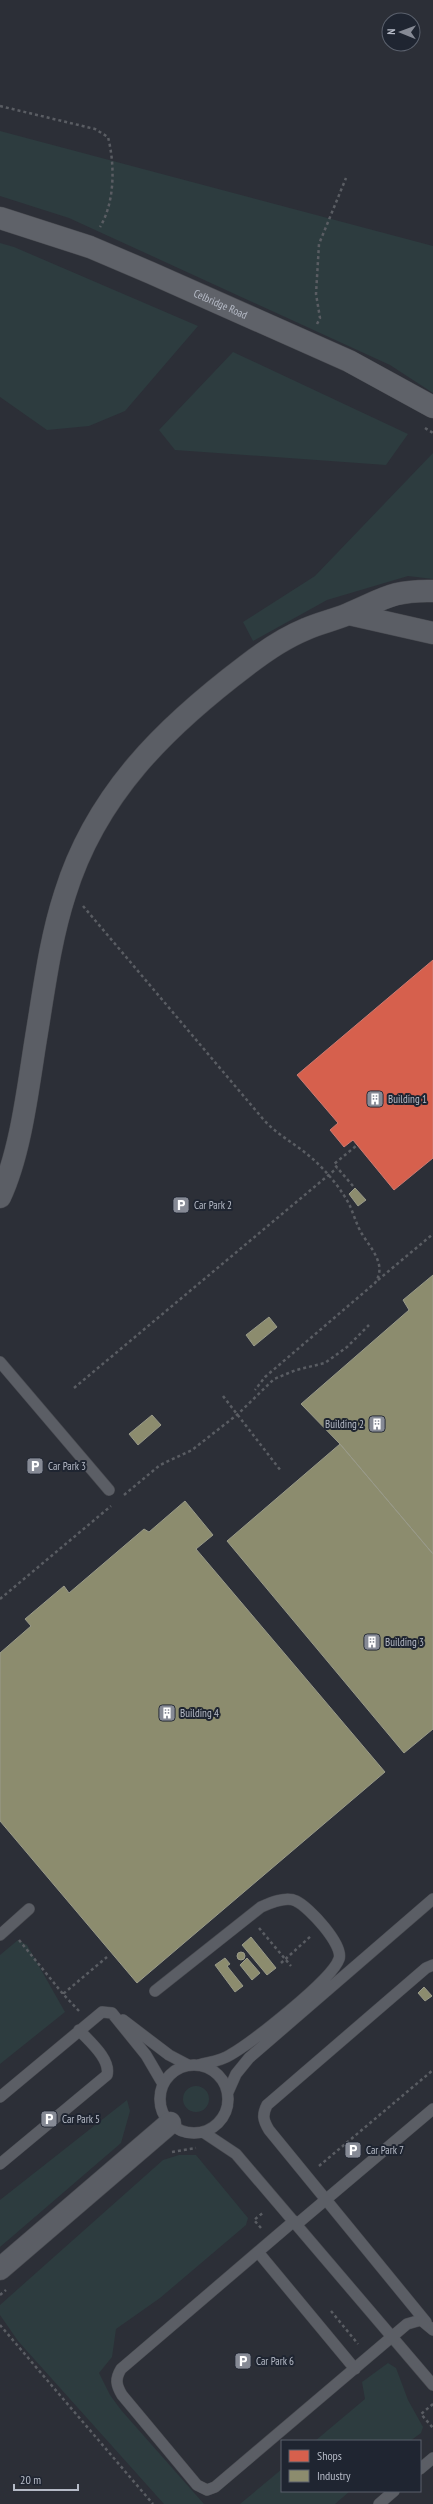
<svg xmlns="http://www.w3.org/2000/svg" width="433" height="2504" viewBox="0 0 433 2504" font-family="'PT Sans Narrow',sans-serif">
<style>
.green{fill:#2d3c3f}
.shops{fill:#d6604d;stroke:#cc7b72}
.industry{fill:#8c8c6e;stroke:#999a89}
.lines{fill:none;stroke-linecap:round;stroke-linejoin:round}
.lane-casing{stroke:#484a50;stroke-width:12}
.street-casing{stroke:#484a50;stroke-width:23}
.secondary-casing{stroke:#484a50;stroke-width:23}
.path{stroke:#5a5d63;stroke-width:2.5;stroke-dasharray:3 3;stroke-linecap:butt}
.lane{stroke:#5b5e65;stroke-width:11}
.street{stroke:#5b5e65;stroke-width:22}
.secondary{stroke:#5f6269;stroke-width:22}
.labels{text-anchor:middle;stroke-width:4;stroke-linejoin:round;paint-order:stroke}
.street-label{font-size:11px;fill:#b6bbc7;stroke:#1f2531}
.poi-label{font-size:11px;fill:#b6bbc7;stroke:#1f2531;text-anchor:start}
</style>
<rect width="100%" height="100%" fill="#2c2f37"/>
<path class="green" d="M0 131 433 246V393L390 365 69 218 0 196Z
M0 243 14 247 198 326 125 411 89 426 47 430 0 397Z
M233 352 408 434 386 465 175 450 159 430Z
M433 453V579L408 576 327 600 253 641 243 622 315 576Z
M18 1940 27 1945 65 2012 0 2064V1955Z
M183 2099a13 13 0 1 1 26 0a13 13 0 1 1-26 0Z
M127 2100 130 2111 121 2143 0 2247V2200Z
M179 2155H196L248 2218 246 2225 160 2298 116 2329 112 2357 99 2373 110 2395 121 2410 204 2504H164L18 2341 0 2315V2305L163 2160Z
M388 2363 396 2368 408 2400 423 2427 421 2433 410 2441H315L365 2399 362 2382Z
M282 2469V2491H350L335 2504H240Z"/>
<path class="shops" d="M433 960V1158L394 1190 353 1140 344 1147 330 1130 338 1123 297 1075Z"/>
<path class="industry" d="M355 1188 366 1200 358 1206 349 1194Z
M433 1275V1554L340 1444 301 1404 409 1310 403 1300Z
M269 1317 277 1327 254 1346 246 1335Z
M152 1415 161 1425 138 1445 129 1434Z
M340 1444 433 1554V1729L404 1753 227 1541Z
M185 1501 213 1535 196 1549 385 1772 137 1983 0 1821V1653L31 1626 25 1619 64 1586 69 1593 144 1529 149 1532Z
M251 1937 276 1968 267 1975 242 1945Z
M237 1956a4 4 0 1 1 8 0a4 4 0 1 1-8 0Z
M225 1958 230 1964 227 1966 243 1986 235 1992 215 1965Z
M247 1958 260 1973 252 1980 240 1965Z
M424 1987 432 1996 425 2001 418 1993Z"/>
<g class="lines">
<g class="lane-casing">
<path id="lane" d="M0 1362 109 1490
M0 1935 29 1909
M155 1991 261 1907C270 1903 286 1896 296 1901 309 1907 344 1945 339 1959 332 1980 251 2043 230 2055 221 2061 209 2062 199 2065
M123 2020 169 2055 188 2065
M160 2099a34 34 0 1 1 68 0a34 34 0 1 1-68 0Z
M228 2092 236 2074 249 2058 433 1899
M0 2097 102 2012 112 2013 146 2055 163 2084
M203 2132 236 2154 433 2385
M0 2164 107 2075C111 2059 89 2041 79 2030
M294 2221 121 2369C115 2379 116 2385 122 2395L197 2485 207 2490 215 2487 407 2324 421 2320 433 2330
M297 2224 433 2109
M258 2252 355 2369
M426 2322 269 2130C263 2120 262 2115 267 2105L426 1968 433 1965
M420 2469 433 2458
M379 2504 394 2491"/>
</g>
<g class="street-casing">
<path id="street" d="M349 614 433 633
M0 1197C21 1152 28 1087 36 1038 44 990 50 940 65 894 96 794 165 727 247 665 265 651 284 638 306 629 319 623 334 620 348 614 384 599 392 590 433 591
M0 2269 170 2123"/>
</g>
<g class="secondary-casing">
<g id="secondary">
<path id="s1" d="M0 218 90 247 151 273 349 361 433 407"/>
</g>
</g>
<path class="path" d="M0 106 95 129 108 137C115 165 115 202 100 227
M317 324 320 318 316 294 319 244 346 178
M425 428 433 433
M83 906 263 1119C278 1136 298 1145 315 1161 328 1173 342 1190 350 1206 354 1215 357 1226 362 1234 372 1250 387 1265 375 1283L265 1377 255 1390
M353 1186 334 1164 356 1146
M378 1280 433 1234
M74 1388 337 1168
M223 1396 281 1471
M124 1495 160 1465 192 1450 238 1414 274 1379 296 1370 325 1363 347 1347 369 1325
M0 1599 111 1506
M259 1928 291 1966
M19 1940 63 1994
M281 1963 311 1936
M79 2011 63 1994 107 1957
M172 2152 196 2148
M319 2166 433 2070
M261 2228 254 2220 264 2212
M0 2295 6 2290
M331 2311 358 2344
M0 2325 153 2504
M433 2404 421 2414 433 2428"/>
<use href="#lane" class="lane"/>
<use href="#street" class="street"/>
<use href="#secondary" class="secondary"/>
</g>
<defs>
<g id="building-square" transform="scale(0.9)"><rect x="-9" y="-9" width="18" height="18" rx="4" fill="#868a95" stroke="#1f2531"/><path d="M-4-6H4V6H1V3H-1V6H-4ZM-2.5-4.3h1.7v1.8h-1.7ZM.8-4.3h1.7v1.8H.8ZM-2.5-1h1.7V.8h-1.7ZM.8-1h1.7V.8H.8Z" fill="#fff"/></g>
<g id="parking-square" transform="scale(0.9)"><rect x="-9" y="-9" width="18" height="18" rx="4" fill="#868a95" stroke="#1f2531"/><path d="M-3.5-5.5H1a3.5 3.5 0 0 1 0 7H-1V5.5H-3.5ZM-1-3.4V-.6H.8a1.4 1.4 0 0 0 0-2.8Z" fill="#fff"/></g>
</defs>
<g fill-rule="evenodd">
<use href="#building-square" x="375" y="1099"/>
<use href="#parking-square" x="181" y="1205"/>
<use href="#building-square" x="377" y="1424"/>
<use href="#parking-square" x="35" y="1466"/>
<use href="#building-square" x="372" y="1642"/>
<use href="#building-square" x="167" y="1713"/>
<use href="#parking-square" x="49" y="2119"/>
<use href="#parking-square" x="353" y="2150"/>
<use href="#parking-square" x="243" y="2361"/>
</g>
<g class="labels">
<g class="street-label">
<text dy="4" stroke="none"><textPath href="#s1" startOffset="237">Celbridge Road</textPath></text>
</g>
<g class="poi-label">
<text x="388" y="1103">Building 1</text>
<text x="194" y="1209">Car Park 2</text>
<text x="364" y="1428" text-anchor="end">Building 2</text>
<text x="48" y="1470">Car Park 3</text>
<text x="385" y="1646">Building 3</text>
<text x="180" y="1717">Building 4</text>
<text x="62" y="2123">Car Park 5</text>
<text x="366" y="2154">Car Park 7</text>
<text x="256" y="2365">Car Park 6</text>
</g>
</g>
<rect x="281" y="2440" width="140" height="52" fill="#1f2531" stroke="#5b616d"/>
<rect x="289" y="2450" width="20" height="12" fill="#d6604d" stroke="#5b616d"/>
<text x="317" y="2460" font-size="12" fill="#b6bbc7">Shops</text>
<rect x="289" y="2470" width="20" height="12" fill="#8c8c6e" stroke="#5b616d"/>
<text x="317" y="2480" font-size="12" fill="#b6bbc7">Industry</text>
<g transform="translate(401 32) rotate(271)"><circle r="19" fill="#1f2531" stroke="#5b616d"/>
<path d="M0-3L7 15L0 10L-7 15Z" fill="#868a95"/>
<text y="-6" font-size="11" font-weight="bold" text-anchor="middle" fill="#b6bbc7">N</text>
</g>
<path d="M14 2484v6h64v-6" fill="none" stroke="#b6bbc7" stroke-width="2"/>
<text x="20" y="2484" font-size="12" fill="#b6bbc7" stroke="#1f2531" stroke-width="3" paint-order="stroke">20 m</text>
</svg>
